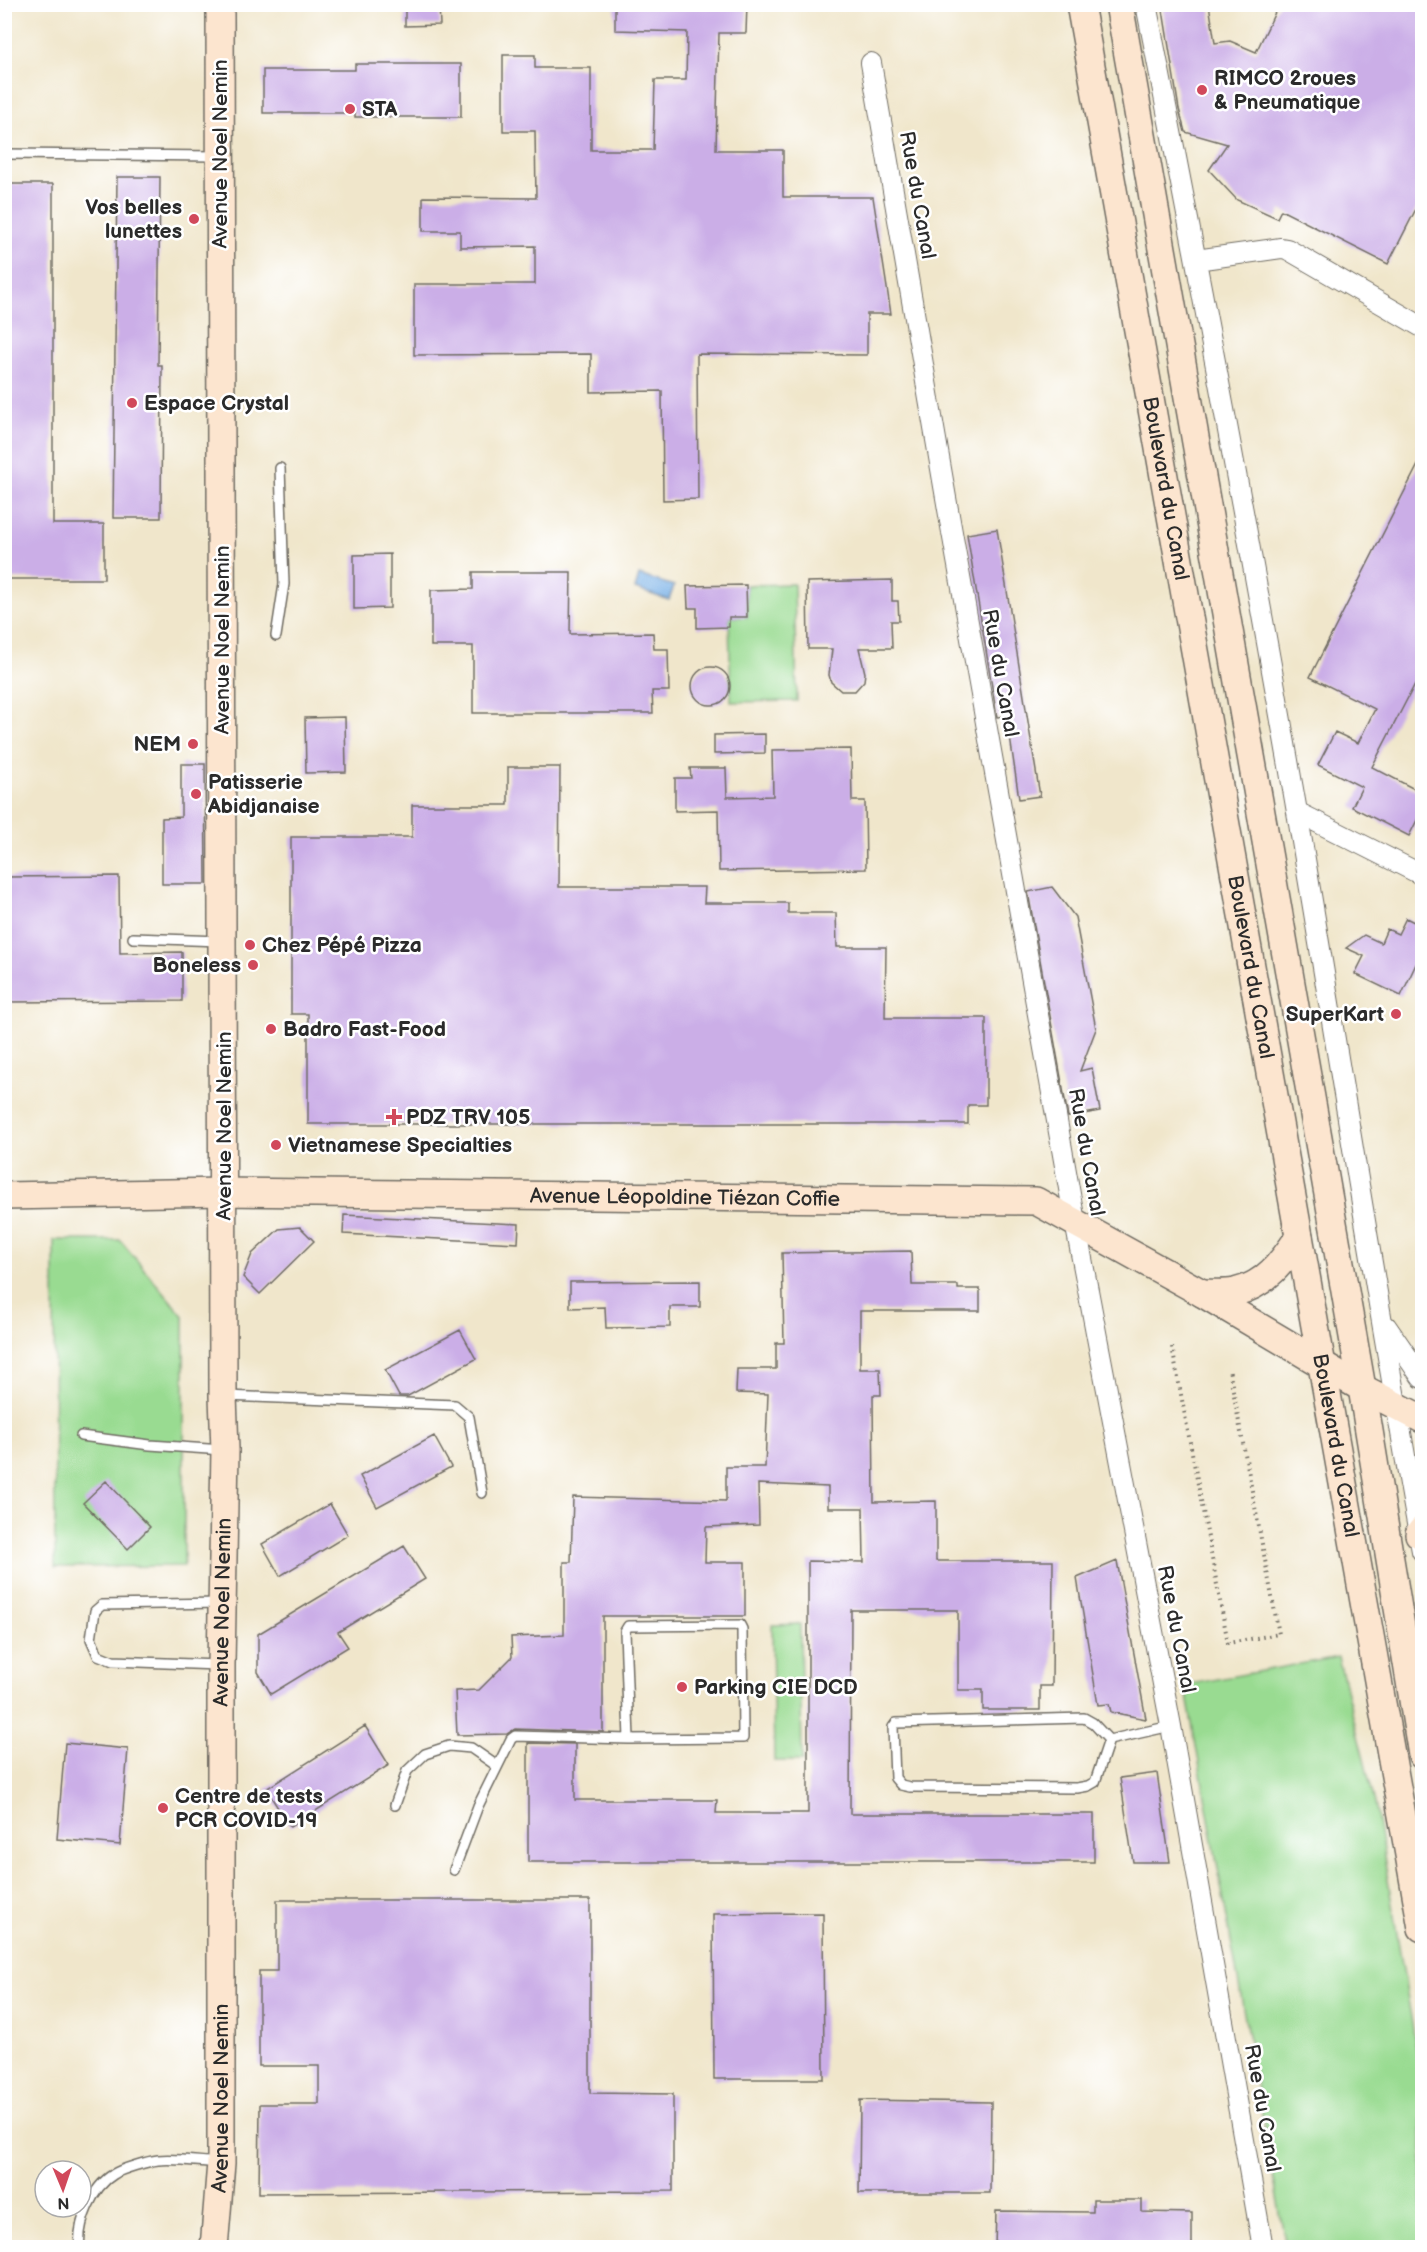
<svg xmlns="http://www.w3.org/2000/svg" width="1427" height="2252" viewBox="0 0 1427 2252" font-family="'Balsamiq Sans',sans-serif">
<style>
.green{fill:#99db91;stroke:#62835e;stroke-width:1.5}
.water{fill:#76afe6;stroke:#506d88;stroke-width:1.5}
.building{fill:#cbaee7}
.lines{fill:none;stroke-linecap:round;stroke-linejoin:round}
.lane-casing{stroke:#706c63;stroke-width:12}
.street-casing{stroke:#706c63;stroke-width:22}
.secondary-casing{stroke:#706c63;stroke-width:30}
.path{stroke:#706c63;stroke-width:4;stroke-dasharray:1.5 4.5;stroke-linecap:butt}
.lane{stroke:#fff;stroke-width:9}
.street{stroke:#fff;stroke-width:20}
.secondary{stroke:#fce5cf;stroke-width:27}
.poi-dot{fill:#d1495b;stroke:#fff;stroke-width:2}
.labels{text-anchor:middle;stroke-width:5;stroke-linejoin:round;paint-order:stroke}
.poi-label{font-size:21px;font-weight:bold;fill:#2b2b2b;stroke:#fff;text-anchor:start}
.street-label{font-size:21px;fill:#2b2b2b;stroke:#fff}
</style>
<rect width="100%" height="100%" fill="#fff"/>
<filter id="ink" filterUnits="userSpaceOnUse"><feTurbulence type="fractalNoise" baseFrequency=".0167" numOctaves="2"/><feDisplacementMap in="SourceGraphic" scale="12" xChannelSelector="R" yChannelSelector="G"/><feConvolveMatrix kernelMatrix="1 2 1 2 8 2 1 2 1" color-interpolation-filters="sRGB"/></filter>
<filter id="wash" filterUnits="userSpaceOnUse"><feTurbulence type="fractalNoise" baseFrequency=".008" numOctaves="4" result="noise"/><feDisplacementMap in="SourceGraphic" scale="24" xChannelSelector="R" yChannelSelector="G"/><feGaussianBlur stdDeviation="1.35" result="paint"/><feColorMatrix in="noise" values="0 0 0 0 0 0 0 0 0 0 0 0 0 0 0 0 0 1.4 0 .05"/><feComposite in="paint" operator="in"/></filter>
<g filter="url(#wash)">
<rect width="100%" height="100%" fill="#f0e6cb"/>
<path class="green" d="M794 584 797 701 731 702 729 617H747L746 585Z
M54 1240H120L184 1317V1566L55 1567Z
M800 1624 802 1761H774L772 1625Z
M1338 1657 1375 1803 1422 2083V2247H1286L1185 1685Z"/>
<path class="water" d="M639 575 674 586 669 600 635 589Z"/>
<g id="blocks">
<path class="building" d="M405 4H439L440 25 405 26Z
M615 4H747L746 33H719L716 150H783V197H873L891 314H867V355L697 354 698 499 663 500 662 391 591 392V354L414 355V284H535V246L460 247V231H423V197L536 198 535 131H503V55H535V68H591V150H653L655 80H686L687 32 615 30Z
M1162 4H1209L1215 43 1230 41 1256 52 1279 4H1422V197L1388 264 1281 210 1277 218 1237 200 1209 170 1227 144 1185 132 1179 109Z
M355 64H461V117H355V113H263V70H355Z
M117 177H160L158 365H162L161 518H113Z
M4 184H53V524H104V579H4Z
M1422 457V688L1415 684 1372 767 1422 793V810L1409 836 1352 807 1362 787 1318 765 1335 732 1358 743 1375 709 1310 677Z
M997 529 1040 796 1019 799 1007 716 997 717 967 534Z
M390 554V608L354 609V555Z
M473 572H571L570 634 653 633 654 649H668L669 691H652L653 713H473V646H431V590L473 589Z
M892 580V601H898L899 621H891L892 648H859L865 673 864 681 855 691H841L831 682 829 675 832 649H808L807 582Z
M746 585 747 617H729V627L697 628V608H688L687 586Z
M692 686a19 19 0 1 1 38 0a19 19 0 1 1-38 0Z
M345 717 346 772 306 773 305 718Z
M765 734V753L714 754V735Z
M851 749 852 801H865L866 869 719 871 718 810 675 811V778H691L690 768H726L727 797 773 796 772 750Z
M181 764H205L206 884H162V818L181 817Z
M508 767H560L559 887H705L704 903H788V913H836L837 947H886L885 1018H986V1105H968V1124H308V1014H291V837H412V805H508Z
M119 876 120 953 182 952V1001L5 1002 4 877Z
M1052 887 1075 917 1096 1029 1080 1071 1092 1068 1100 1111 1068 1117 1028 892Z
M1406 918 1422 926V967L1416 964 1401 996 1355 974 1364 956 1346 948 1364 935 1381 943 1387 929 1398 934Z
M344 1215 519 1224 518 1243 343 1234Z
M300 1227 314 1241 260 1294 243 1277 252 1254 279 1229Z
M911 1251 912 1285H958V1289H980V1311H860V1369H880L881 1395H873L874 1502 936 1501V1561H1053L1052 1686H1040V1710H983V1690H958V1610H851L850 1814H1094V1862H528V1743L575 1744V1800H717L716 1813H808V1561L864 1562 863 1508H828V1487L758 1484 759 1525 706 1527 705 1562H745V1616H603V1732L515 1729 507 1734 457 1735 455 1691 479 1690 512 1657 511 1637 564 1635V1562H571L573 1497 726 1501V1467H765L768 1394 736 1393 737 1369H776V1343H784L782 1253Z
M700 1281V1307H670V1327L606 1328 605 1307 570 1308V1282Z
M460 1330 476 1359 408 1396H399L385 1370Z
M434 1436 451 1467 377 1507 360 1476Z
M106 1481 150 1527 128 1549 83 1503Z
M330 1504 348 1535 280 1576 262 1544Z
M404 1546 425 1579 338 1632 348 1647 271 1694 258 1672V1634Z
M1117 1561 1146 1719 1111 1712 1109 1704 1098 1705 1077 1578Z
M365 1726 389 1765 290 1827 266 1789Z
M65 1743 128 1749 120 1845 57 1839Z
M1157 1773 1170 1862H1133L1120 1778Z
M277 1900H590V2093L673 2094V2191L259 2193 260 2104H319V2066H259V1971H277Z
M823 1913 824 2079H714L713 1914Z
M860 2100 991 2102 990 2193H859Z
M1093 2200H1142V2212L1192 2213V2247H995L996 2211 1093 2212Z"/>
</g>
</g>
<g filter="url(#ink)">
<use href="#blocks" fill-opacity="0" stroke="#706c63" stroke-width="1.5"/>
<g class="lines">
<g class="lane-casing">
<path id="lane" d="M4 154 218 156
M276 636 284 584 280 468
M133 938 221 941
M226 1396 455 1405 469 1417 482 1493
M81 1436 150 1445 223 1450
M218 1665 113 1661 98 1655 91 1639 95 1611 102 1605 221 1603
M1084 1718 1093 1723 1109 1740 1095 1782 1088 1786 1077 1788 910 1787 901 1785 895 1778 893 1727 896 1723Z
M1109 1740 1171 1726
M395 1805 407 1771 425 1754 449 1746 471 1748 497 1766
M454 1870 478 1806 511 1739 515 1736 629 1739 743 1738 742 1629 740 1625 628 1626 625 1631 629 1739
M80 2248C77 2223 92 2187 114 2174 121 2169 149 2161 158 2160 174 2158 202 2162 219 2163"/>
</g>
<g class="street-casing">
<path id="street" d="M1146 4C1199 273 1250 542 1297 812 1339 1058 1377 1305 1422 1551
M871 63 950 521 1075 1222 1171 1726 1263 2248
M1196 260 1281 248 1287 249 1422 327
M1297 812 1422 875
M1386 1326 1422 1378"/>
</g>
<g class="secondary-casing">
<g id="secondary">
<path id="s1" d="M1080 4 1422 1928"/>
<path d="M1119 4 1362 1388 1422 1755"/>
<path id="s2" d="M4 1196 224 1192 1036 1201 1202 1293 1362 1388 1422 1419"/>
<path d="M1202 1293C1213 1293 1225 1294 1235 1292 1266 1285 1283 1261 1299 1237"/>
<path d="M1419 1534 1422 1530"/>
<path id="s3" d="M214 2248 221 2163V1665L225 1450 223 1396 220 4"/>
</g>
</g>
<path class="path" d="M1172 1347 1228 1643 1279 1634 1229 1369"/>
<use href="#lane" class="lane"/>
<use href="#street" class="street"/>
<use href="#secondary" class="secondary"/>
</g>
</g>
<g class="poi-dot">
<circle cx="1202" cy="90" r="6"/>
<circle cx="350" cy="109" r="6"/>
<circle cx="194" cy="219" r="6"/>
<circle cx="132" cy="403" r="6"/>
<circle cx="193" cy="744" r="6"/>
<circle cx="196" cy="794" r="6"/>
<circle cx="250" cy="945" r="6"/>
<circle cx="253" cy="965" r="6"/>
<circle cx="1396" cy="1014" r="6"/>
<circle cx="271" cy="1029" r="6"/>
<path d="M391 1108h6v6h6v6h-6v6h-6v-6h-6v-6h6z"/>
<circle cx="276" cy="1145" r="6"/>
<circle cx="682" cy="1687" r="6"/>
<circle cx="163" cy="1808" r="6"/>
</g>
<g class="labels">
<g class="poi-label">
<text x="1214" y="85">RIMCO 2roues<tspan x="1214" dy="24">&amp; Pneumatique</tspan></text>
<text x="362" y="116">STA</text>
<text x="182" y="214" text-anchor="end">Vos belles<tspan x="182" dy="24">lunettes</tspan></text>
<text x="144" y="410">Espace Crystal</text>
<text x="181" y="751" text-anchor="end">NEM</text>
<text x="208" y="789">Patisserie<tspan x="208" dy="24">Abidjanaise</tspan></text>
<text x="262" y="952">Chez Pépé Pizza</text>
<text x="241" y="972" text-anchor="end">Boneless</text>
<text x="1384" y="1021" text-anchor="end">SuperKart</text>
<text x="283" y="1036">Badro Fast-Food</text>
<text x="406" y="1124">PDZ TRV 105</text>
<text x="288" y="1152">Vietnamese Specialties</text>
<text x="694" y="1694">Parking CIE DCD</text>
<text x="175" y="1803">Centre de tests<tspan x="175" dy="24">PCR COVID-19</tspan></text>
</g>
<g class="street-label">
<text transform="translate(220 154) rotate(-90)" y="7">Avenue Noel Nemin</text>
<text transform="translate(918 195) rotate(80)" y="7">Rue du Canal</text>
<text dy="7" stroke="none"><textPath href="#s1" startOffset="492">Boulevard du Canal</textPath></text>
<text transform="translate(222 640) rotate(-90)" y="7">Avenue Noel Nemin</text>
<text transform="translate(1001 673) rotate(80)" y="7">Rue du Canal</text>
<text dy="7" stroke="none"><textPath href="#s1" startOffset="978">Boulevard du Canal</textPath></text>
<text transform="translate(224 1126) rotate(-90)" y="7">Avenue Noel Nemin</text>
<text transform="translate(1087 1152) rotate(80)" y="7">Rue du Canal</text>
<text dy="7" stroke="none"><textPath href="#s2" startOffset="681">Avenue Léopoldine Tiézan Coffie</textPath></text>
<text dy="7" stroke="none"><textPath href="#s1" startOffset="1464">Boulevard du Canal</textPath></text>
<text dy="7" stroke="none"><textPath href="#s3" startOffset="636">Avenue Noel Nemin</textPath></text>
<text transform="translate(1177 1629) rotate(79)" y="7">Rue du Canal</text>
<text dy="7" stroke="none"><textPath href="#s3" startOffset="150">Avenue Noel Nemin</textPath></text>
<text transform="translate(1263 2108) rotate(80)" y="7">Rue du Canal</text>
</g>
</g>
<rect width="1427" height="2252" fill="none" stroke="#fff" stroke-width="24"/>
<g transform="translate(63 2189) rotate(178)"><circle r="28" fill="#ffffff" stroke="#aaaaaa" stroke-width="1.5"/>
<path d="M0-4.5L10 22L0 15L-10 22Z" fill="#d1495b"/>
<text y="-9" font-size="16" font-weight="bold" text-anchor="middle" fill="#2b2b2b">N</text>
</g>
</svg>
